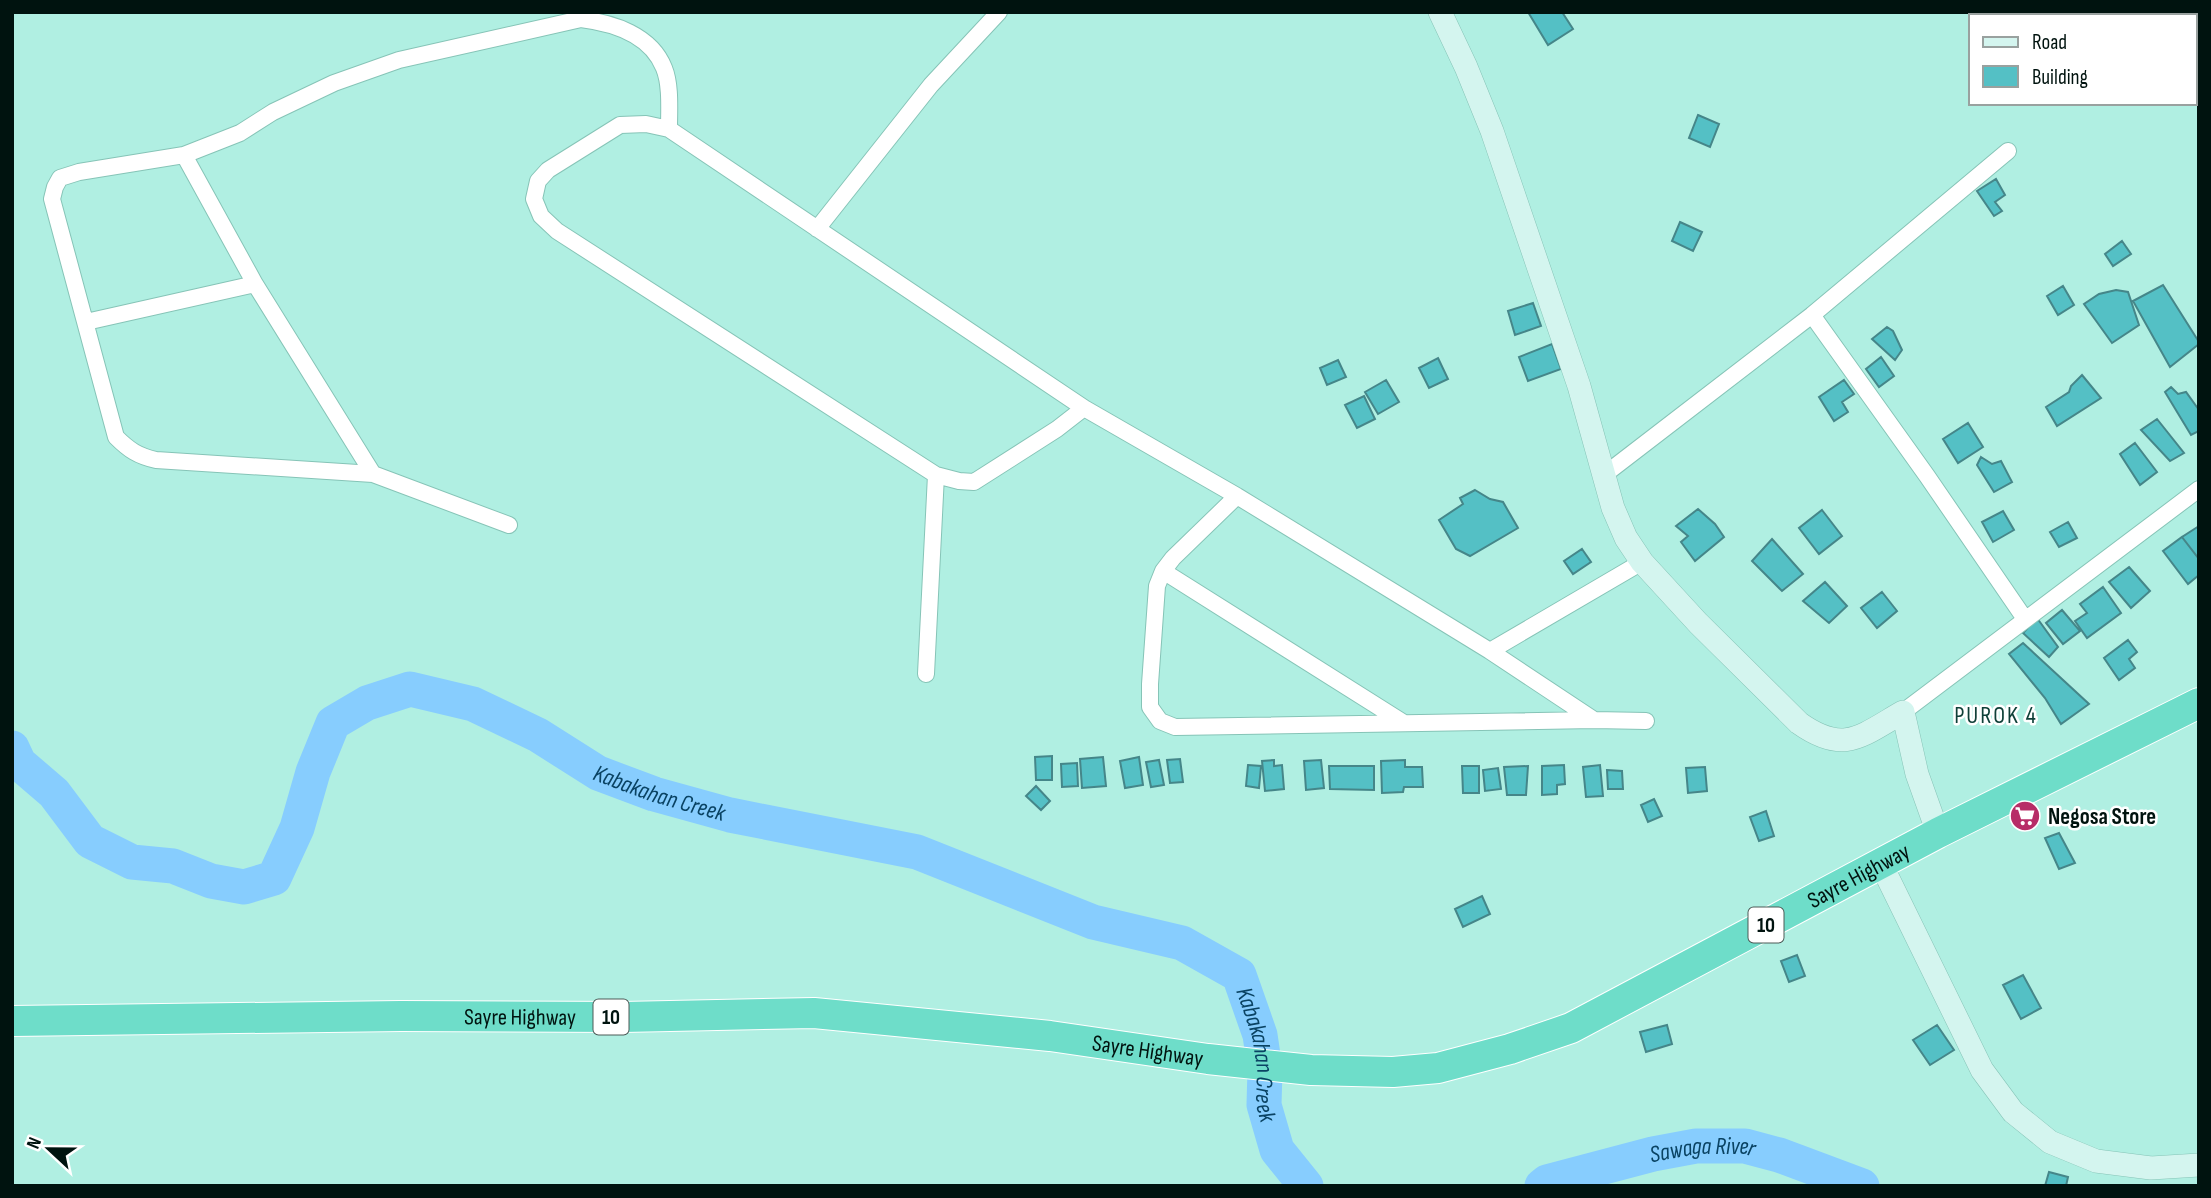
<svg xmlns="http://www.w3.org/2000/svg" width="2211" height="1198" viewBox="0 0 2211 1198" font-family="'Sofia Sans Condensed',sans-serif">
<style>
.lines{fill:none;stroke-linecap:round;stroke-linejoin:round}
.river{stroke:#87cdfe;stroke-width:35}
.building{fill:#54c0c5;stroke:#458689;stroke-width:2}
.street-casing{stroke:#86c4b7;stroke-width:18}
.secondary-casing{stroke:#86c4b7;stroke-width:24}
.highway-casing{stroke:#fff;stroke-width:32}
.street{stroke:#fff;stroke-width:16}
.secondary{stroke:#d4f5ef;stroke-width:23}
.highway{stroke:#6eddc9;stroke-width:30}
.labels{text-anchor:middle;stroke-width:5;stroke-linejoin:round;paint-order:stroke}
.shield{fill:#fff;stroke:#4c5a57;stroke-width:2}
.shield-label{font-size:21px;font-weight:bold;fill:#00130f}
.poi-label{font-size:23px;font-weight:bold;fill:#00130f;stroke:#fff;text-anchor:start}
.street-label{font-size:23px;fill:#00130f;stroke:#fff}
.neighbourhood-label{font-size:24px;letter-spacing:2px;fill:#0f4038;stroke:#fff}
.water-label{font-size:24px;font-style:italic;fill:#0a4363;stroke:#fff}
</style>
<rect width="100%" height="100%" fill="#b0efe2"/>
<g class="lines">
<g class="river">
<path id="s1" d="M12 748 19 763 54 793 90 841 132 862 173 866 211 881 244 887 274 878 297 828 313 772 333 723 367 703 410 689 473 704 538 735 598 773 654 794 730 815 917 852 1093 922 1182 943 1239 975 1260 1035 1265 1069 1264 1105 1277 1150 1306 1186"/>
<path id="s2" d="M1542 1186 1547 1182 1653 1154 1696 1146H1745L1779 1155 1862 1186"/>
</g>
</g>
<path class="building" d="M1528 12H1562L1573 29 1548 45Z
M1698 115 1719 124 1710 147 1689 138Z
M1996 179 2005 195 1995 202 2002 211 1994 216 1977 191Z
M1680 222 1702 232 1693 251 1672 241Z
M2122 241 2131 254 2113 266 2105 254Z
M2163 285 2199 342V344L2170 367 2133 301Z
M2063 286 2074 305 2058 315 2047 296Z
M2116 290 2128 292 2139 325 2112 343 2084 304 2099 294Z
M1533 303 1541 326 1515 335 1508 311Z
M1887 327 1893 331 1902 350 1895 360 1872 339Z
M1552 344 1561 369 1528 381 1519 357Z
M1881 357 1894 376 1879 387 1866 369Z
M1438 358 1448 379 1429 388 1419 368Z
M1338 360 1346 377 1327 385 1320 368Z
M2082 375 2101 398 2057 426 2046 407 2069 392 2071 386Z
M1386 380 1399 402 1378 414 1365 392Z
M1844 380 1854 394 1842 402 1848 412 1834 421 1819 397Z
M2171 387 2178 394 2186 392 2199 410V431L2191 435 2165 392Z
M1364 396 1375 419 1357 428 1345 405Z
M2157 419 2184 453 2170 461 2141 430Z
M1968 423 1983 447 1958 463 1943 439Z
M2135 443 2157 472 2140 485 2120 454Z
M1981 457 1992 464 2001 461 2012 482 1994 492 1977 465Z
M1475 490 1490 499 1503 502 1518 528 1470 556 1456 549 1439 520 1463 504 1460 498Z
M1698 509 1715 524 1724 537 1695 561 1681 542 1688 536 1676 526Z
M1822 510 1842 536 1819 554 1799 528Z
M2003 511 2014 530 1993 542 1982 522Z
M2068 522 2077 538 2059 547 2050 532Z
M2199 526V559L2182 537Z
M2182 537 2199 559V575L2188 584 2163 551Z
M1772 539 1803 574 1782 591 1752 561Z
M1582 549 1591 562 1573 574 1564 561Z
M2129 567 2150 591 2131 608 2109 582Z
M1825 582 1847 606 1829 623 1803 601Z
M2103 587 2121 613 2087 638 2075 621 2087 613 2080 604Z
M1882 592 1897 611 1877 628 1861 608Z
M2062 610 2080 631 2063 644 2046 623Z
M2037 618 2058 647 2049 657 2023 633Z
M2128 640 2137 652 2129 659 2135 668 2119 680 2104 658Z
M2023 643 2089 704 2061 724 2045 698 2009 654Z
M1052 756V780H1036L1035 757Z
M1103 757 1106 786 1082 788 1080 759Z
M1139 757 1143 785 1125 788 1120 761Z
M1180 759 1183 782 1170 783 1167 760Z
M1159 760 1164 785 1151 787 1146 762Z
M1274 760V766L1282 765 1284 789 1265 791 1262 761Z
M1321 760 1324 788 1306 790 1304 761Z
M1405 760V767H1422L1423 787H1404L1403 792 1382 793 1381 761Z
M1077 763 1078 786 1062 787 1061 764Z
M1248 765 1261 766 1259 788 1246 786Z
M1564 765 1565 784 1557 785V794L1542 795V766Z
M1600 765 1603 796 1586 797 1583 767Z
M1329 766H1374V790L1330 789Z
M1462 766H1479V793H1463Z
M1528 766 1526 795H1507L1504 767Z
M1705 767 1707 791 1688 793 1686 768Z
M1498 768 1501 789 1485 791 1483 770Z
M1607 770 1622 771 1623 789H1608Z
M1036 786 1050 801 1041 810 1026 796Z
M1654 799 1662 816 1648 822 1641 805Z
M1766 811 1774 836 1759 841 1750 817Z
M2059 833 2075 863 2059 869 2045 838Z
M1482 896 1490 914 1463 927 1455 909Z
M1797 955 1805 976 1789 982 1781 961Z
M2023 975 2041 1008 2021 1019 2003 985Z
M1667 1025 1672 1044 1646 1052 1640 1032Z
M1937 1025 1954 1050 1930 1065 1913 1040Z
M2049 1172 2068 1177 2066 1186H2045Z"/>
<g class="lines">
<g class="street-casing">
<path id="street" d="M646 124 669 129 1084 408 1057 429 974 482 959 481 936 475 557 231 541 216 534 199 538 181 548 170 620 125Z
M184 155 255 284 373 474
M817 229 931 85 999 12
M1812 315 1927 476 2025 619
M86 322 255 284
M1084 408 1237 496 1490 651
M1604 475 1812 315 2008 151
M1237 496 1173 558 1163 571 1157 586 1150 684V707L1160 721 1175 727 1594 720
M509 525 373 474 156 460C138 456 129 450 116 437L52 199 55 187 60 178 79 172 184 155 240 133 273 112 334 83 399 60 581 19C613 23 651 35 664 68 671 85 669 110 669 129
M1642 562 1490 651 1594 720 1646 721
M1163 571 1404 723
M926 674 936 475
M1903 712 2199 489"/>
</g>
<g class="secondary-casing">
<path id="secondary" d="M1440 12 1466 67 1492 131 1579 386 1613 508 1626 538 1642 562 1698 623 1799 723C1844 755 1861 736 1903 712L1917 774 1938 833
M1881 864 1982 1070 2013 1112 2050 1142 2096 1161 2151 1168 2199 1165"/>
</g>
<g class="highway-casing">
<g id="highway">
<path id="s3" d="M12 1021 401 1016 623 1017 814 1013 1050 1036 1208 1059 1311 1070 1393 1072 1438 1068 1510 1049 1571 1028 1938 833 2199 703"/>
</g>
</g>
<use href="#street" class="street"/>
<use href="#secondary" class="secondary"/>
<use href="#highway" class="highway"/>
</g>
<defs>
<g id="supermarket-disc" transform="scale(1.575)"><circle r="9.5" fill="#b72c67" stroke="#fff"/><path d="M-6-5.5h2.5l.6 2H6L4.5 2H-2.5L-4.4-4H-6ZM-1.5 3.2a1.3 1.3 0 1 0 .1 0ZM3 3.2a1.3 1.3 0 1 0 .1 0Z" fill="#fff"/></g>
</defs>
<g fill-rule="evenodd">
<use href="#supermarket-disc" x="2025" y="816"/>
</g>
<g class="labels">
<g class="shield">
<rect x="1748.5" y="907.5" width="35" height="35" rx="5"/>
<rect x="593.5" y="999.5" width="35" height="35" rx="5"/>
</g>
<g class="shield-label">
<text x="1766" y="932">10</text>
<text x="611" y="1024">10</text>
</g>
<g class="poi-label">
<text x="2048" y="824">Negosa Store</text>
</g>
<g class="street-label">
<text dy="8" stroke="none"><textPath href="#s3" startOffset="1894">Sayre Highway</textPath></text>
<text dy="8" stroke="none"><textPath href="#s3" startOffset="508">Sayre Highway</textPath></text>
<text dy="8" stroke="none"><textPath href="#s3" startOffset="1138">Sayre Highway</textPath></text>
</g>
<g class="neighbourhood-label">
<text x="1996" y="723">PUROK 4</text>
</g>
<g class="water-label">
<text dy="8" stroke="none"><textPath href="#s1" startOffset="840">Kabakahan Creek</textPath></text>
<text dy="8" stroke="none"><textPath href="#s1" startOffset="1533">Kabakahan Creek</textPath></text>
<text dy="8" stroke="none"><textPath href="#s2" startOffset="166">Sawaga River</textPath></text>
</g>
</g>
<rect width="2211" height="1198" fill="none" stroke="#00130f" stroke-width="28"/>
<rect x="1969" y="14" width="228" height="91" fill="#ffffff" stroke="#99a19f" stroke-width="2"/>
<rect x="1983" y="37" width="35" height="10" fill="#d4f5ef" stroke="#99a19f" stroke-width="2"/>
<text x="2032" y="49" font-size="21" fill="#00130f">Road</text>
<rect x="1983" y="66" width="35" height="21" fill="#54c0c5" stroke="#99a19f" stroke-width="2"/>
<text x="2032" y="84" font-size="21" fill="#00130f">Building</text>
<g transform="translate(49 1149) rotate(292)" stroke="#ffffff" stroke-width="5" paint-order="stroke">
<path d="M0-5L12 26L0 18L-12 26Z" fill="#00130f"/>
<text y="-10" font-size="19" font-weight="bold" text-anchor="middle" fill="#00130f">N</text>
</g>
</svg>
